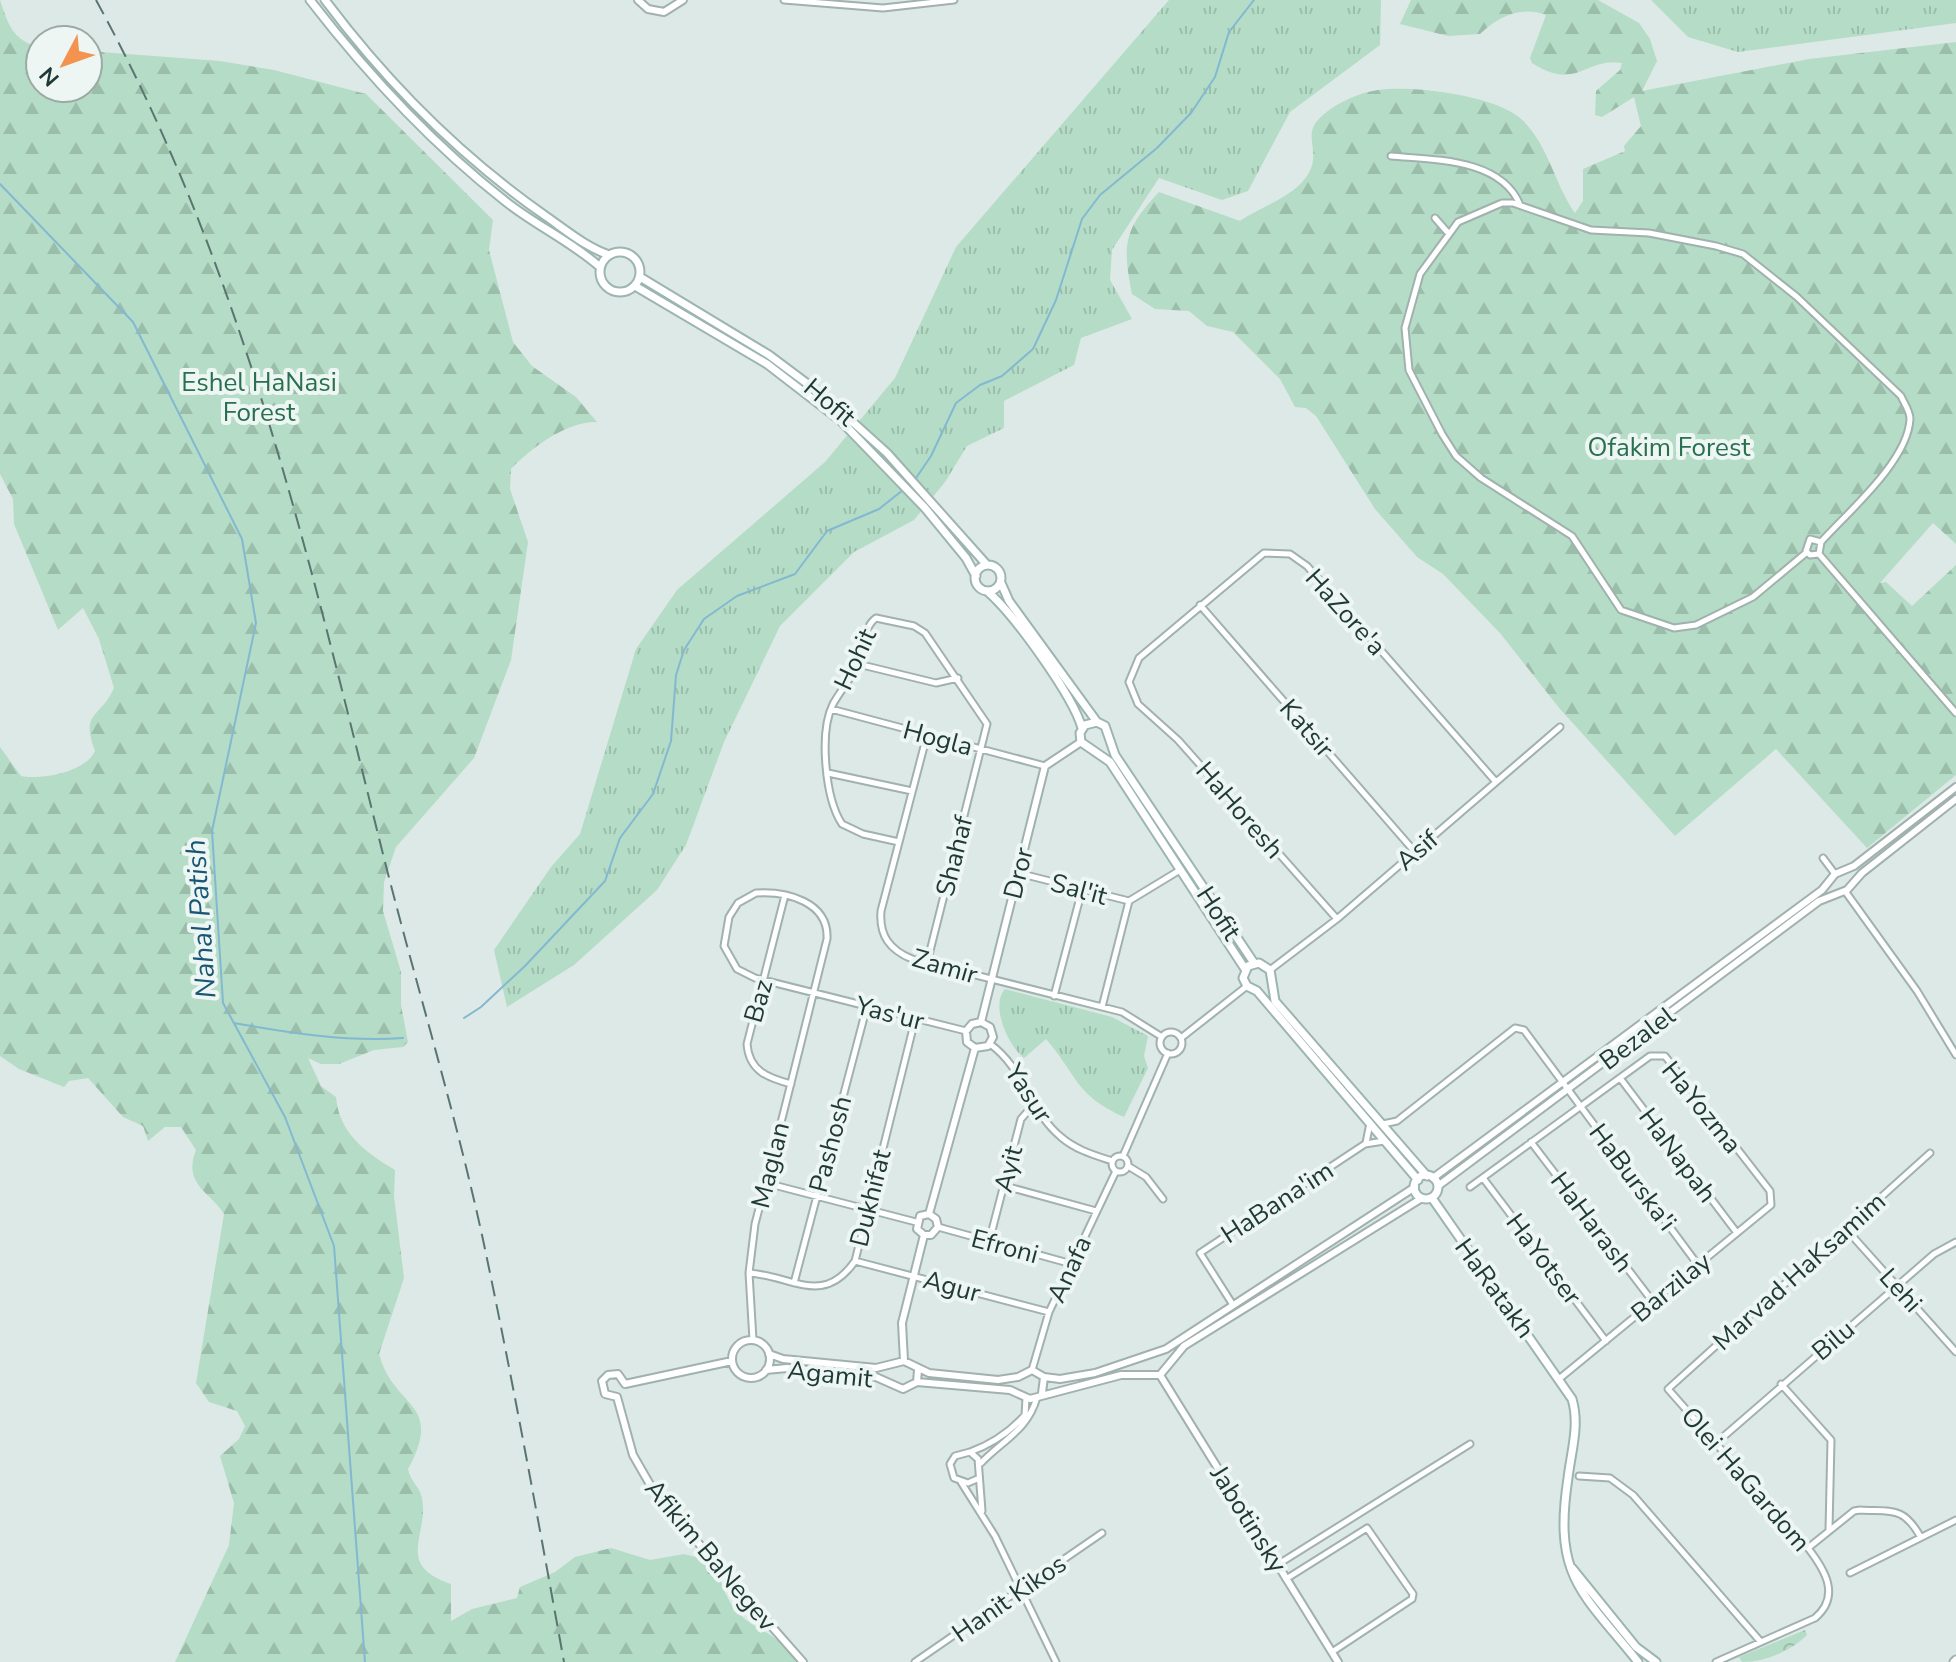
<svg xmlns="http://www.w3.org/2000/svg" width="1956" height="1662" viewBox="0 0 1956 1662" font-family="'Nunito Sans',sans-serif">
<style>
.grass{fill:url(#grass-tufts)}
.forest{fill:url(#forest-firs)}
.park{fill:url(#park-crowns)}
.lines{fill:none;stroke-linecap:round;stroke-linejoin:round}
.stream{stroke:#83b8d1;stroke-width:2}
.minor-casing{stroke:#a0b1ae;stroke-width:9}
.tertiary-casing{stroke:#a0b1ae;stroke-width:10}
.secondary-casing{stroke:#9cb5b0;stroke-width:11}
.minor{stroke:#fff;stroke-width:5}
.tertiary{stroke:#fff;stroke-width:6}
.secondary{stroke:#fff;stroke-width:7}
.rail{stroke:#597572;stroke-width:2;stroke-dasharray:16 8;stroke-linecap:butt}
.labels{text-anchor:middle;stroke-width:8;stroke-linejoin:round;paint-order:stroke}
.park-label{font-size:26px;fill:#297050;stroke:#edf6f3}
.street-label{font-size:26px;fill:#1f3936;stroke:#edf6f3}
.water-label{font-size:28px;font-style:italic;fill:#195675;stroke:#edf6f3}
</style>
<defs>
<pattern id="grass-tufts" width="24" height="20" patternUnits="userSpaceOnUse" patternTransform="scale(2)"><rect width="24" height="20" fill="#b5dcc6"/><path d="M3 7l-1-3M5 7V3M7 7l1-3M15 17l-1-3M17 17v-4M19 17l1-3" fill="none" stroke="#9bbeab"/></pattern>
<pattern id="forest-firs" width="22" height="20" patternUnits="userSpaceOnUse" patternTransform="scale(2)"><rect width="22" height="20" fill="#b5dcc6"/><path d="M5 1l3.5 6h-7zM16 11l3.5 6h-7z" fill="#9bbeab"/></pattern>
<pattern id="park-crowns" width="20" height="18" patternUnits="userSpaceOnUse" patternTransform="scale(2)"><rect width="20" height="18" fill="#b5dcc6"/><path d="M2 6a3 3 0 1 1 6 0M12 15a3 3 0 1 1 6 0" fill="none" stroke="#9bbeab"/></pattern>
</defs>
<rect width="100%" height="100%" fill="#dde9e6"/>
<path class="grass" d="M1169 0H1381L1380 45 1290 112 1248 191 1222 200 1159 178 1112 250 1110 280 1132 319 1081 338 1074 365 1004 401V428L967 446 945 482 914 520 854 552 780 626 724 742 686 845 657 890 574 965 507 1007 494 950 551 867 580 834 636 649 677 590 825 462 895 378 956 247Z
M1651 0H1956V23L1738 52 1688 37Z
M1005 989 1112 1017 1148 1036 1144 1056 1148 1068 1124 1117C1075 1095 1078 1076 1046 1039L1024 1058C1008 1046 990 1005 1005 989Z"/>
<path class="forest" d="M0 0C8 23 12 41 40 47V88H88V51L220 61 274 70 366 94 493 220 489 250 513 342 532 366 576 397 597 422C567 421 531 448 511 469L510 489 528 542 511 660 474 758 396 847 384 882 383 911 401 972V1005L408 1042 403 1047 374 1050 339 1064H321L308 1058 321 1086 336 1097C339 1133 365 1152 395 1170L394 1196 404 1278 379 1354C394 1410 445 1401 408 1469 410 1481 420 1487 422 1498 429 1537 394 1564 451 1584V1621L472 1609 517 1598 520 1587 555 1572 575 1557 611 1548 650 1560 684 1554 715 1562C734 1638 760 1614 801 1662H175L229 1545 234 1503 220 1456 239 1439 245 1426 237 1411 209 1402 196 1383 224 1214C212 1193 182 1185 196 1150L181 1127H165L148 1141 143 1126 123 1117 88 1078 69 1081 64 1087 19 1069 0 1056V747L21 776C42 780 86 772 95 751 80 711 100 719 114 688L99 639 83 608 58 630 14 524 13 499 0 474Z
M1411 0H1598L1639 23 1650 39 1657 61 1642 91 1809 59 1956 42V544L1933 523 1880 583 1886 582 1912 606 1956 565V775L1867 848 1776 749 1675 836 1560 709 1500 633 1443 574 1417 557 1375 509 1316 416 1306 408 1295 407 1280 379 1233 332 1207 326 1189 311 1155 309 1132 294C1122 244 1124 229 1159 192L1240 221C1262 205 1309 193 1313 160 1315 146 1306 133 1318 120 1331 105 1358 93 1378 90 1412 85 1493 95 1520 118 1547 141 1555 185 1575 213L1583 201V169L1625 151 1624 146 1641 126 1634 97 1602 117 1595 115 1596 91 1620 70 1622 63C1585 57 1577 92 1532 63L1530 58 1546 15C1520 5 1497 18 1480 34L1448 36 1400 24Z"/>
<path class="park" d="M1805 1630 1807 1635C1791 1651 1765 1662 1742 1662L1739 1657Z"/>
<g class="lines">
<path class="stream" d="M0 184 133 322 242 539 256 623 212 831 223 1003 285 1117 334 1246 365 1662
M914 481 931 456 956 403 980 385 1002 376 1033 349 1056 300 1082 219 1100 195 1157 148 1191 113 1215 77 1229 32 1254 0
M464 1018 481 1007 525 966 605 881 620 838 653 794 671 741 676 675 684 650 704 619 737 596 795 574 827 531 879 509 903 490
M234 1023C290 1033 346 1042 403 1038"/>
<g class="minor-casing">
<path id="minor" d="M784 0 883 8 954 0
M1391 156C1433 160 1501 158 1520 205
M1435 218 1449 234
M1807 552 1753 597 1696 625 1674 628 1621 610 1572 536 1481 478 1456 456 1442 434 1409 370 1405 328 1420 274 1458 222 1502 203H1513L1591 230 1649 233 1716 246 1743 254 1797 297 1901 396C1904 403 1910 411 1910 419 1908 461 1848 512 1821 542L1819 554 1810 555 1806 551 1810 539 1821 542
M1819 554 1956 713
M1200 605 1415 852
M858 664 936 683 958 678
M831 709 1045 766
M927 735 881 911C879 936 890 950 912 959L1122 1012 1162 1037
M828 773 912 791
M899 842 863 834 842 824C825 798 819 732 833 704 841 690 852 677 859 662 865 648 863 627 876 618L914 626 925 633 987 724 927 963
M1823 858 1835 874
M1018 873 1129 901 1180 870
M1845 891 1917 991 1956 1055
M785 895 747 1044C749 1071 768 1078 791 1084
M1337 919 1178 740 1138 704 1129 682 1139 658 1264 553 1290 554 1307 566 1496 782
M1270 970 1337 919 1560 727
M1054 996 1082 890
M1102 1007 1129 901
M1160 1043a11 11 0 1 1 22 0a11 11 0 1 1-22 0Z
M1181 1038 1247 986
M990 1044C1024 1068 1030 1112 1061 1137 1076 1150 1094 1155 1112 1161
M1620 1078 1737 1233
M1383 1124 1397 1121 1515 1028 1524 1030 1698 1265
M1531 1142 1653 1302
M1366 1143 1370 1123
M1112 1164a8 8 0 1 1 16 0a8 8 0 1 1-16 0Z
M1123 1156 1168 1053
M1128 1166 1146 1177 1163 1199
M1483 1178 1606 1341
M766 1183 916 1222
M1005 1186 1096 1211
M1470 1187 1650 1056H1665L1770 1191 1771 1205 1559 1379
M938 1227 1072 1264
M1846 1229 1956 1352
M989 1242 1021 1119 1036 1102
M855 1261 1049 1312
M749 1273C793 1276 823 1307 855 1261L915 1020
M794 1283 867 1006
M1233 1305 1200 1253 1365 1144 1384 1141
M753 1340 749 1273 755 1224C780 1129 803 1034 827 939 829 902 787 891 756 893L738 903 729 917 724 946 737 969 755 978 966 1031
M1032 1370 1049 1312 1116 1171
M1781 1384 1831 1440 1829 1530
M1715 1444 1934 1254 1956 1242
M970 1452C992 1444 1009 1433 1025 1415L1026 1398
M981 1463C1003 1440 1028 1430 1037 1397
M1579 1476 1610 1478 1633 1495 1760 1641
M977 1479 968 1483 954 1478 950 1464 955 1456 970 1452 978 1459 982 1511
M961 1482 995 1536 1056 1662
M1808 1548 1854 1511 1860 1510C1892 1512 1903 1506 1920 1536
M1277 1565 1470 1444
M1850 1573 1956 1520
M1286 1579 1367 1528 1413 1594 1412 1599 1332 1652
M915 1662 1102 1533
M1716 1662 1815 1618C1841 1596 1825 1570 1808 1548L1668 1389 1930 1153"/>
</g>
<g class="tertiary-casing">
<path id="tertiary" d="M638 0 648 9 664 12 683 0
M981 1022 1045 766 1081 742
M975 1048 988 1046 993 1037 990 1027 981 1022
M975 1048 967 1042 966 1031 972 1024 981 1022
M1433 1178 1822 890 1835 874 1854 866 1956 787
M1438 1186 1819 901 1847 890 1862 873 1956 799
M929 1214 975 1048
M924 1235H931L938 1227 936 1219 929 1214
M924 1235 917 1229 920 1216 929 1214
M732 1359a19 19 0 1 1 38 0a19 19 0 1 1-38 0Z
M769 1354 783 1359 876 1368 904 1361 929 1373 998 1380 1018 1377 1032 1370 1044 1377 1042 1393
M904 1361 902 1323 924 1235
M766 1370 787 1368 876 1377 903 1389 917 1382 918 1370
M1160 1375 1338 1662
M1160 1375 1184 1346 1422 1198
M1044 1377 1060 1379 1095 1373 1166 1349 1415 1187
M917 1382 1010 1390 1030 1399 1121 1375H1160
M625 1384 732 1361
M617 1397 633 1455 656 1495 803 1662
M617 1397 605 1394 602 1381 608 1375 618 1374 625 1384"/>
</g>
<g class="secondary-casing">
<path id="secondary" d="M310 0C368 75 431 143 505 201 535 225 572 242 600 267
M325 0C388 84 461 157 547 217 567 231 586 247 609 255
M600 272a20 20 0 1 1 40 0a20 20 0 1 1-40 0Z
M640 277 769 355 825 397 887 453 987 565
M635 286 767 364 841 421 925 508 966 558 976 576
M975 578a13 13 0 1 1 26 0a13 13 0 1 1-26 0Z
M1001 583 1009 601 1097 722
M987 591C1014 614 1073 696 1082 728
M1245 969 1110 762 1081 742 1080 733 1085 725 1097 722 1105 726 1115 755 1254 963
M1414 1187a12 12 0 1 1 24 0a12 12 0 1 1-24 0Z
M1418 1180 1257 991 1247 986 1243 978 1248 966 1259 963 1270 970 1275 1001 1427 1176
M1432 1198 1572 1399C1580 1425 1571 1452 1568 1478 1553 1577 1581 1591 1638 1662
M1572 1568 1636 1647 1656 1662
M1954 1662 1956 1660"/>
</g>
<use href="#minor" class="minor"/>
<use href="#tertiary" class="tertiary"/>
<use href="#secondary" class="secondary"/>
<path class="rail" d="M96 0C240 263 305 542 377 830 410 965 452 1099 482 1235 512 1376 538 1519 564 1662"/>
</g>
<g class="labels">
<g class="park-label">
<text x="259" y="391">Eshel HaNasi<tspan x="259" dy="30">Forest</tspan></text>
<text x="1669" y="456">Ofakim Forest</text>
</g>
<g class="street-label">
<text transform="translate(830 402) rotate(40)" y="9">Hofit</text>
<text transform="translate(1346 612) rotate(48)" y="9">HaZore'a</text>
<text transform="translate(855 659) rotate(-65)" y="9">Hohit</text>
<text transform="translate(1307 728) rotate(49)" y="9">Katsir</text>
<text transform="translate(938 738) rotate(15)" y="9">Hogla</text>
<text transform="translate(1240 810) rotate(49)" y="9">HaHoresh</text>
<text transform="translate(1417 850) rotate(-41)" y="9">Asif</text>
<text transform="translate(954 856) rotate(-76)" y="9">Shahaf</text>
<text transform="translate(1018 873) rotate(-76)" y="9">Dror</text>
<text transform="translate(1079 889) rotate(15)" y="9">Sal'it</text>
<text transform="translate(1219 913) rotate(57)" y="9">Hofit</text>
<text transform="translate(945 966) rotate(16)" y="9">Zamir</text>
<text transform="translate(758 1001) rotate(-74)" y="9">Baz</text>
<text transform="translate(890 1013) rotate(14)" y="9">Yas'ur</text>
<text transform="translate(1637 1038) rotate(-37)" y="9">Bezalel</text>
<text transform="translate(1029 1093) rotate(57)" y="9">Yasur</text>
<text transform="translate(1702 1107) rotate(51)" y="9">HaYozma</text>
<text transform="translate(830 1144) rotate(-75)" y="9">Pashosh</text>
<text transform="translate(1678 1155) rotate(53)" y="9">HaNapah</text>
<text transform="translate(770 1165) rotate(-76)" y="9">Maglan</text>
<text transform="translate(1008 1169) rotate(-76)" y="9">Ayit</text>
<text transform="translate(1633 1177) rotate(53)" y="9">HaBurska'i</text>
<text transform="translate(870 1198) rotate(-76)" y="9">Dukhifat</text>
<text transform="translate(1277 1202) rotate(-33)" y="9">HaBana'im</text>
<text transform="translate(1592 1222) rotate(53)" y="9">HaHarash</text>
<text transform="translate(1005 1246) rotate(15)" y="9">Efroni</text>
<text transform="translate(1544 1259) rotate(53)" y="9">HaYotser</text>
<text transform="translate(1069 1269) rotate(-65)" y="9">Anafa</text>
<text transform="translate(1799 1271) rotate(-42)" y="9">Marvad HaKsamim</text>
<text transform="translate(952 1286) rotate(15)" y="9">Agur</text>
<text transform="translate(1671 1287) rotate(-39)" y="9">Barzilay</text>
<text transform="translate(1495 1288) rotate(54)" y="9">HaRatakh</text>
<text transform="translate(1901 1290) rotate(48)" y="9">Lehi</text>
<text transform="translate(1833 1340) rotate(-40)" y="9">Bilu</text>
<text transform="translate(830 1374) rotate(6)" y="9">Agamit</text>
<text transform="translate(1746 1479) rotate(49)" y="9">Olei HaGardom</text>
<text transform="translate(1249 1519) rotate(58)" y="9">Jabotinsky</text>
<text transform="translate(711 1555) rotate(50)" y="9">Afikim BaNegev</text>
<text transform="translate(1009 1598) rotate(-35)" y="9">Hanit Kikos</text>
</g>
<g class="water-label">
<text transform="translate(200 919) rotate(-94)" y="10">Nahal Patish</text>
</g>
</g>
<g transform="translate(64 64) rotate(229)"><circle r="38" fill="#edf6f3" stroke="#9baaa7" stroke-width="2"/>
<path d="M0-6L14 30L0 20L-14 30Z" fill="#f49350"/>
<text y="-12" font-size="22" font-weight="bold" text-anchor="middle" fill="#1f3936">N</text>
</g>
</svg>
